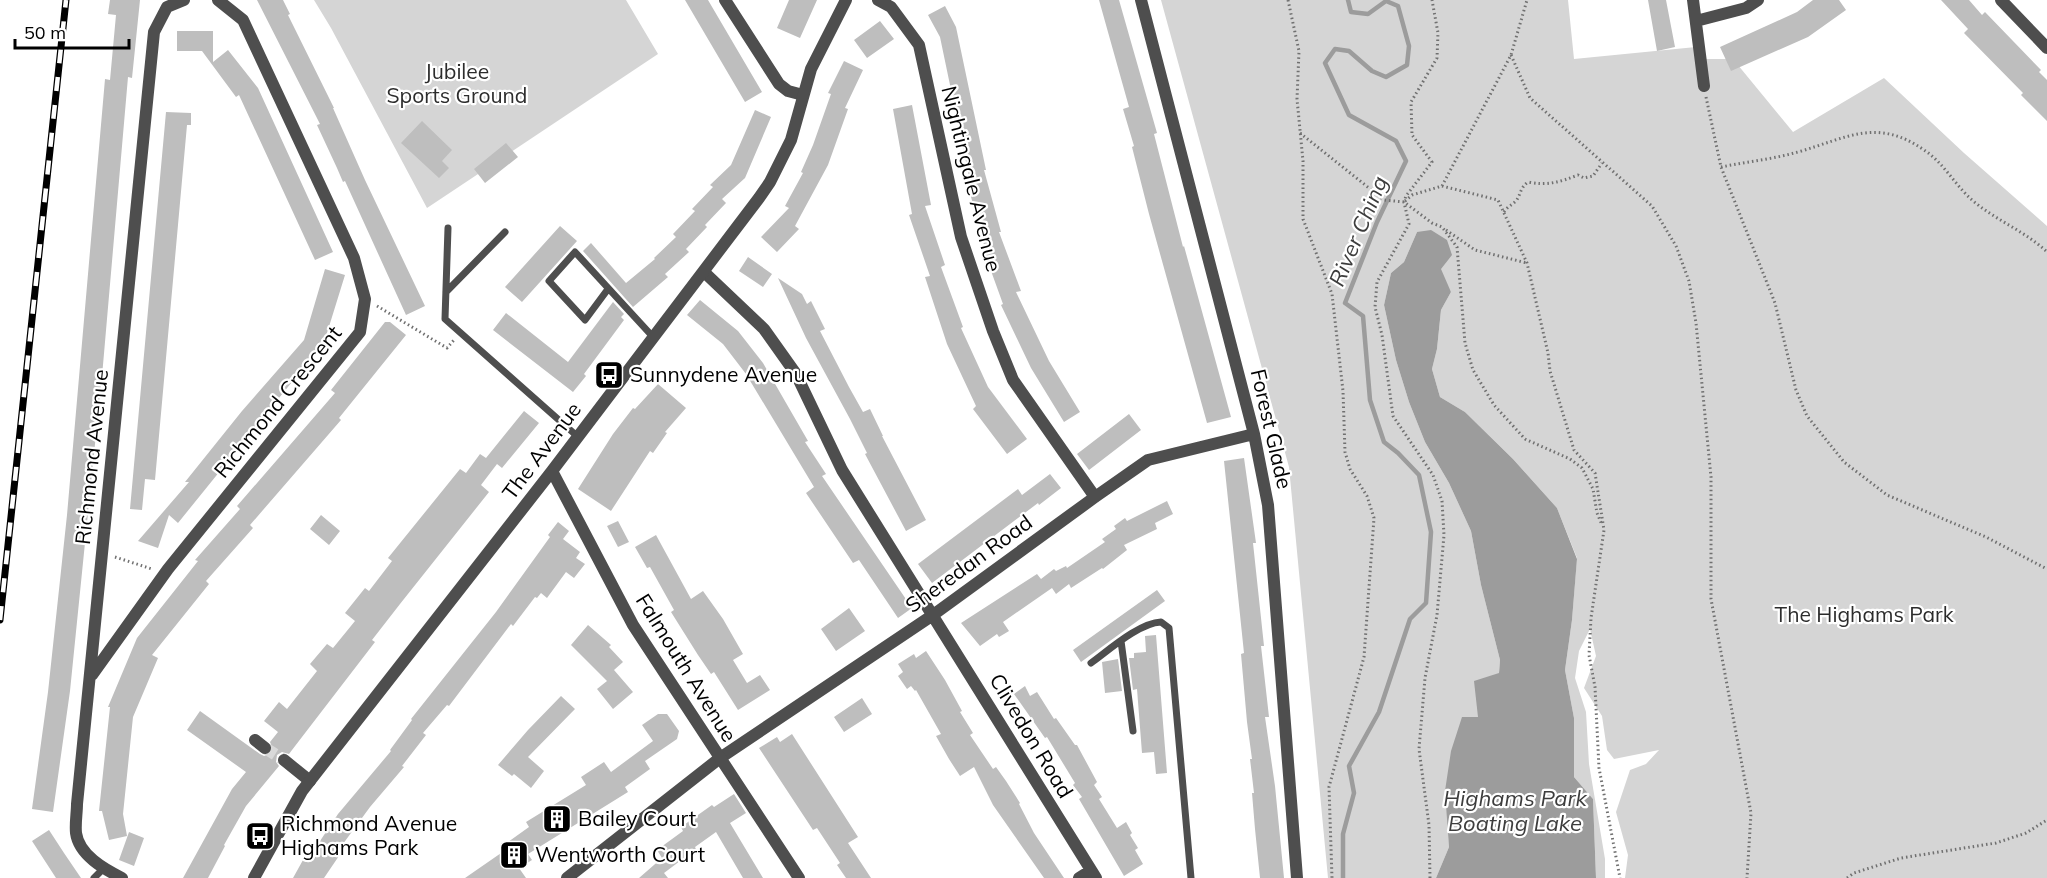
<svg xmlns="http://www.w3.org/2000/svg" width="2047" height="878" viewBox="0 0 2047 878" font-family="Mulish,sans-serif">
<style>
.green{fill:#d5d5d5}
.water{fill:#9c9c9c}
.lines{fill:none;stroke-linecap:round;stroke-linejoin:round}
.stream{stroke:#9c9c9c;stroke-width:4.5}
.building{fill:#bebebe}
.minor-tunnel{stroke:#d9d9d9;stroke-width:12;stroke-dasharray:12 6;stroke-linecap:butt}
.path{stroke:#707070;stroke-width:3;stroke-dasharray:1.5 3;stroke-linecap:butt}
.service{stroke:#4e4e4e;stroke-width:7}
.minor{stroke:#4e4e4e;stroke-width:12}
.tertiary{stroke:#4e4e4e;stroke-width:12}
.rail-casing{stroke:#000;stroke-width:7}
.rail{stroke:#fff;stroke-width:4.5;stroke-dasharray:14;stroke-linecap:butt}
.labels{text-anchor:middle;stroke-width:4.5;stroke-linejoin:round;paint-order:stroke}
.park-label{font-size:21px;fill:#2c2c2c;stroke:#fff}
.street-label{font-size:21px;fill:#000;stroke:#fff}
.poi-label{font-size:21px;fill:#000;stroke:#fff;text-anchor:start}
.water-label{font-size:22px;font-style:italic;fill:#3d3d3d;stroke:#fff}
</style>
<rect width="100%" height="100%" fill="#fff"/>
<path class="green" d="M314 0H626L658 54 427 208 331 28Z
M1161 0H1568L1574 59 1696 47 1697 59H1733L1793 132 1884 78 1964 153 2047 226V878H1625L1628 855 1616 812 1630 770 1646 764 1659 750 1614 759 1607 750 1602 716 1584 688 1596 656 1590 629 1579 651 1575 678 1586 712 1589 764 1605 859V878H1596L1593 799 1574 777V718L1565 670 1572 620 1577 558 1557 508 1513 459 1465 412 1440 397 1432 369 1437 349 1441 310 1451 292 1417 232 1404 262 1391 273 1384 305 1396 360 1409 402 1425 442 1449 483 1471 531 1481 585 1500 660 1499 673 1478 718 1448 820 1449 847 1436 878H1328L1289 467Z"/>
<path class="water" d="M1431 230 1447 240 1452 255 1441 269 1451 292 1441 310 1437 349 1432 369 1440 397 1465 412 1513 459 1557 508 1577 559 1572 620 1565 670 1574 718V777L1593 799 1596 878H1436L1449 847 1445 791 1451 751 1462 717H1478L1474 681 1499 673 1500 660 1481 585 1471 531 1449 483 1425 442 1409 402 1396 360 1384 305 1391 273 1404 262 1417 232Z"/>
<g class="lines">
<path class="stream" d="M1343 878V834L1354 793 1349 766 1379 712 1410 619 1426 603 1431 532 1419 475 1398 453 1384 442 1370 400 1363 316 1345 303 1377 222 1406 161 1396 141 1349 115 1325 63 1335 49 1349 51 1372 71 1386 77 1407 65 1409 46 1398 6 1386 1 1368 14 1351 12 1348 0"/>
</g>
<path class="building" d="M110 0H140L132 78 128 77 103 365 70 691 53 812 32 809 48 692 67 515 105 79 110 80 116 15 108 14Z
M257 0H283L290 14 288 15 334 108H333L365 180 425 306 406 315 345 181 343 182 337 168 317 125 320 124Z
M685 0H708L762 92 745 102Z
M789 0H817L800 38 777 28Z
M1099 0H1119L1157 133 1154 134 1183 247 1184 246 1231 417 1207 423 1149 214 1132 147 1134 146 1123 109 1129 107Z
M1648 0H1666L1675 47 1657 51Z
M1813 0H1839L1846 10 1808 37 1731 71 1720 47 1797 12Z
M1941 0H1969L1982 15 1985 12 2041 70 2039 72 2047 80V121L2021 95 2023 93 1964 33 1968 29Z
M945 6 956 27 986 170H984L1001 232H999L1021 291 1016 292 1049 361 1080 412 1064 422 1031 368 1001 305 1003 304 982 246 984 245 967 182 970 181 940 37 928 15Z
M880 21 894 39 867 58 854 40Z
M177 31H213V62L228 50 258 88 333 252 315 260 239 95 236 97 202 51H177Z
M844 61 863 70 845 108 848 109 828 165 795 226 799 229 777 252 761 237 789 208 785 206 803 173 801 172 813 145 831 94 828 93Z
M912 105 931 205 925 206 945 265 941 267 963 327 961 328 988 387 1027 439 1007 454 973 409 976 406 947 344 925 277 930 276 909 215 912 214 893 109Z
M755 110 771 117 745 178 722 199 726 203 705 225 707 227 686 249 689 252 665 274 668 277 633 307 583 251 591 243 626 283 655 259 654 258 676 237 673 234 695 211 692 209 713 187 710 185 731 165Z
M166 112 191 113V125H187L155 480 145 479 142 510 130 509Z
M422 121 452 150 442 161 449 168 439 178 401 143Z
M506 143 518 157 485 183 474 169Z
M560 226 577 241 522 302 505 287Z
M748 257 772 274 763 287 739 271Z
M325 269 345 275 323 346 305 368 304 367 178 523 169 515 158 548 138 541 189 482H185L242 411 304 340Z
M778 278 802 294 807 304 811 301 825 329 820 331 849 387 863 412 870 409 883 436H882L926 520 906 531 865 454 867 453 850 419 806 338Z
M700 300 738 331 763 363 808 441 805 442 826 474 822 476 912 608 898 618 859 560 853 563 806 493 814 487 746 374 723 344 687 315Z
M613 302 624 314 621 317 624 320 584 374 586 376 573 392 493 330 506 313 568 362Z
M385 322H390L406 335 339 418 341 420 250 525 253 528 206 581 209 584 152 655 158 658 133 717 123 814 127 836 109 840 102 811H99L110 707H108L137 638 198 561 195 560 240 509 237 506 335 393 331 390Z
M658 384 686 408 665 432 667 433 653 453 650 451 611 511 578 489 613 434 633 408 635 409Z
M524 411 539 423 502 468 497 464 481 485 489 492 400 604 372 640 375 642 292 750 289 754 282 752 277 755 276 762 279 766 246 806 224 845 225 846 208 878H183L232 789 246 772 187 730 200 711 260 754 264 756 271 754 273 749 270 742 278 732 264 721 279 702 287 709 317 671 310 664 327 644 333 648 355 621 345 613 365 588 369 591 392 561 388 558 460 469 466 473 480 454 486 458Z
M1129 414 1141 430 1089 470 1077 454Z
M1244 458 1256 543H1253L1264 646H1261L1269 717H1265L1275 786 1284 878H1260L1255 829 1252 793H1254L1250 759H1252L1247 722 1241 654 1244 653 1224 461Z
M1050 474 1061 488 1039 505 1038 503 932 583 918 564 1018 489 1022 495Z
M1167 501 1173 514 1155 523 1157 529 1124 545 1127 550 1103 569 1102 568 1071 588 1069 584 1056 594 1052 588 1003 622 1009 631 999 637 997 634 980 646 961 623 1037 574 1041 579 1054 569 1056 571 1066 566 1067 568 1105 542 1102 539 1116 529 1114 526 1125 518 1127 521Z
M321 515 340 531 329 545 310 529Z
M618 521 629 542 618 547 607 526Z
M558 522 569 531 563 539 580 552 576 558 585 564 574 578 566 572 547 598 541 593 537 598 535 597 513 626 511 624 449 706 447 705 423 733 426 735 402 766 404 767 370 807 340 848 343 850 324 878H293L303 860 306 862 338 814 391 751 390 750 412 720 411 719 496 612 550 537 548 535Z
M656 535 691 599 703 591 723 619 743 654 733 660 747 683 760 675 770 690 738 710 714 672 711 674 698 655 671 612 674 610 650 567 647 568 635 547Z
M1157 590 1165 601 1081 662 1073 650Z
M849 608 865 631 836 651 821 629Z
M588 625 611 645 609 647 623 662 614 670 633 692 613 709 597 689 607 681 571 645Z
M1156 635 1167 773 1156 774 1154 752 1142 753 1137 689 1133 690 1129 658H1134V653L1146 652 1145 636Z
M926 651 945 680 962 711 960 712 973 733 970 735 993 769 996 767 1006 781 1020 803 1019 804 1034 833 1064 878H1044L993 805 974 767 960 776 949 759 936 736 941 734 916 690 915 691 911 686 907 689 898 676 903 672 898 664 914 654 916 658Z
M1118 659 1122 691 1105 693 1102 662Z
M1025 686 1030 696 1037 692 1054 719 1056 718 1075 745H1077L1097 782 1094 785 1102 797 1099 799 1117 828 1126 822 1132 833 1130 835 1138 848 1135 850 1143 864 1124 876 1079 799 1082 797 1073 785 1075 783 1047 737 1045 738 1014 694Z
M561 696 575 709 528 757 544 771 531 788 514 774 512 776 498 765 528 730Z
M862 698 872 714 844 732 834 717Z
M658 714H667L679 731 677 739 645 761 650 769 625 787 628 792 528 854 532 860 519 868 526 878H465L504 851 501 847 529 827 526 822 586 785 581 777 604 762 611 772 653 741 642 725Z
M792 734 858 837 848 843 871 878H846L837 865 840 863 817 828 813 830 759 748 777 737 780 742Z
M734 794 746 813 730 823 763 878H743L716 832 695 847 696 849 664 873 668 878H639L662 858 657 850 683 831 681 827 712 805 714 807Z
M49 830 64 853 81 878H56L32 841Z
M129 832 144 838 134 866 119 860Z"/>
<g class="lines">
<path class="minor-tunnel" d="M265 748 284 760"/>
<path class="path" d="M1288 0 1299 51 1297 99 1303 161V219L1332 294 1343 391 1345 452 1350 469 1367 496 1374 518 1364 657 1329 787 1332 878
M1511 55 1530 98 1652 206 1676 246 1689 281 1696 323 1711 477V599L1751 813 1747 878
M1706 97 1721 167 1775 303 1796 390 1807 416 1844 462 1887 495 1986 537 2047 569
M1300 133 1384 200 1404 202 1432 223 1442 227 1457 247 1465 343 1473 370 1494 405 1525 439 1570 459 1582 468 1593 489 1597 513 1602 525
M1721 167C1746 162 1773 159 1798 152 1847 138 1877 117 1924 150 1943 162 1955 185 1972 200 1995 220 2025 231 2047 252
M1442 186 1511 55 1527 0
M1405 201 1412 195 1442 186 1498 200 1527 263 1548 353 1550 371 1574 450 1595 473 1604 530 1591 618 1589 655 1595 687 1599 768 1620 878
M1504 212C1507 207 1512 205 1516 201 1521 194 1520 188 1528 182 1547 186 1560 182 1578 175L1584 178 1593 176 1602 163
M1446 230 1475 250 1527 263
M377 306 447 348 454 340
M115 557 152 569
M1430 878 1429 825 1419 749 1425 678 1437 615 1444 535 1442 501 1433 475 1393 416 1382 335 1375 307 1377 282 1409 224 1404 202 1406 196 1432 162 1412 135 1411 102 1437 58 1438 33 1432 0
M1847 878 1854 873 1901 858 1996 843 2026 833 2047 820"/>
<path class="service" d="M448 228 445 319 577 436
M608 289 585 320 549 281 575 252 654 338
M446 292 505 232
M1121 641 1133 731
M1091 663C1109 650 1139 623 1161 622L1169 628 1191 878
M94 878 103 869"/>
<path class="minor" d="M725 0 779 84 788 91 803 95
M878 0 891 7 919 45 961 237 993 331 1013 380 1095 497
M1141 0 1254 434 1268 505 1297 878
M1693 0 1704 86
M2001 0 2047 48
M1696 21 1746 8 1758 0
M704 272 764 329 796 374 842 470 1096 878
M92 675 168 569 360 332 365 299 354 258 243 20 218 0
M255 740 265 748
M284 760 310 781
M122 878C104 869 79 855 76 833 75 823 77 813 77 804L154 32 167 7 184 0
M567 878 720 758 933 615 1095 497 1148 460 1254 434
M1079 878 1090 871"/>
<path class="tertiary" d="M552 471 633 625 799 878
M254 878 302 791 552 471 759 198 770 182 791 140 811 69 846 0"/>
<g class="rail-casing">
<path id="rail" d="M0 620 66 0"/>
</g>
<use href="#rail" class="rail"/>
</g>
<defs>
<g id="bus-square" transform="scale(1.5)"><rect x="-9" y="-9" width="18" height="18" rx="4" fill="#000" stroke="#fff"/><path d="M-5-6H5V4H4V6H2V4H-2V6H-4V4H-5ZM-3.5-4V0h7V-4ZM-3.5 1.2v1.5H-2V1.2ZM2 1.2v1.5H3.5V1.2Z" fill="#fff"/></g>
<g id="building-square" transform="scale(1.5)"><rect x="-9" y="-9" width="18" height="18" rx="4" fill="#000" stroke="#fff"/><path d="M-4-6H4V6H1V3H-1V6H-4ZM-2.5-4.3h1.7v1.8h-1.7ZM.8-4.3h1.7v1.8H.8ZM-2.5-1h1.7V.8h-1.7ZM.8-1h1.7V.8H.8Z" fill="#fff"/></g>
</defs>
<g fill-rule="evenodd">
<use href="#bus-square" x="609" y="375"/>
<use href="#building-square" x="557" y="819"/>
<use href="#bus-square" x="260" y="836"/>
<use href="#building-square" x="514" y="855"/>
</g>
<g class="labels">
<g class="park-label">
<text x="457" y="79">Jubilee<tspan x="457" dy="24">Sports Ground</tspan></text>
<text x="1864" y="622">The Highams Park</text>
</g>
<g class="street-label">
<text transform="translate(971 179) rotate(76)" y="7">Nightingale Avenue</text>
<text transform="translate(278 402) rotate(-51)" y="7">Richmond Crescent</text>
<text transform="translate(1271 429) rotate(77)" y="7">Forest Glade</text>
<text transform="translate(542 451) rotate(-53)" y="7">The Avenue</text>
<text transform="translate(92 457) rotate(-84)" y="7">Richmond Avenue</text>
<text transform="translate(969 564) rotate(-36)" y="7">Sheredan Road</text>
<text transform="translate(686 668) rotate(58)" y="7">Falmouth Avenue</text>
<text transform="translate(1031 736) rotate(59)" y="7">Clivedon Road</text>
</g>
<g class="poi-label">
<text x="630" y="382">Sunnydene Avenue</text>
<text x="578" y="826">Bailey Court</text>
<text x="281" y="831">Richmond Avenue<tspan x="281" dy="24">Highams Park</tspan></text>
<text x="535" y="862">Wentworth Court</text>
</g>
<g class="water-label">
<text transform="translate(1358 231) rotate(-67)" y="8">River Ching</text>
<text x="1515" y="806">Highams Park<tspan x="1515" dy="25">Boating Lake</tspan></text>
</g>
</g>
<path d="M15 39v9h114v-9" fill="none" stroke="#000000" stroke-width="3"/>
<text x="24" y="39" font-size="18" fill="#000000" stroke="#ffffff" stroke-width="4.5" paint-order="stroke">50 m</text>
</svg>
